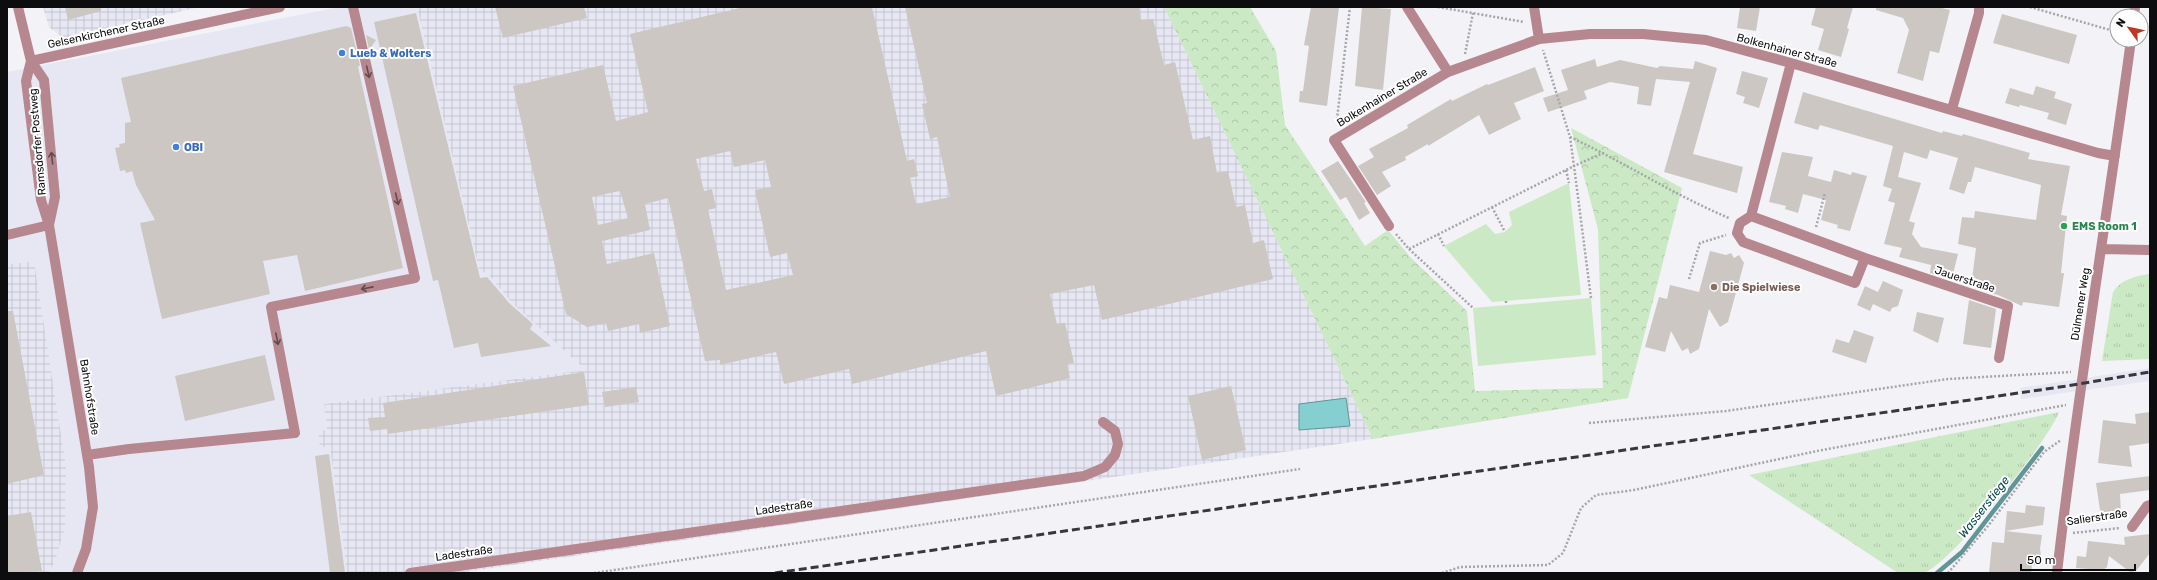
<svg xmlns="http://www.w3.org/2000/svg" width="2157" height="580" viewBox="0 0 2157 580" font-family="Rubik,sans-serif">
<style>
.built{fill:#e7e7f4}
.industrial{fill:url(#industrial-grid)}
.grass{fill:url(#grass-tufts)}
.forest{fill:url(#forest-crowns)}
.park{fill:#cbe9c4}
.water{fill:#85cfd1;stroke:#619597}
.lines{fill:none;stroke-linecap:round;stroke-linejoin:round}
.stream{stroke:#619597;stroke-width:4.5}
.building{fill:#ccc7c3;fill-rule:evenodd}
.path{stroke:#a6a6aa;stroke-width:2.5;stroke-dasharray:2 2;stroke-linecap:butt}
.minor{stroke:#b7878f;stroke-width:10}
.rail{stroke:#38383b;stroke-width:3;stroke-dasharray:8 4;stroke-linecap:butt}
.oneway{stroke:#624a4f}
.shop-dot{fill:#3f7fe0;stroke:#fff;stroke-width:1.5}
.leisure-dot{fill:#2e9e5b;stroke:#fff;stroke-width:1.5}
.education-dot{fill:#8d6e63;stroke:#fff;stroke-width:1.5}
.labels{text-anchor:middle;stroke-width:4;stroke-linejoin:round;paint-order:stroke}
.street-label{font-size:11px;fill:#0d0d0f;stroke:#fff}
.shop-label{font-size:11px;font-weight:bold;fill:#366cbe;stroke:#fff;text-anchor:start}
.leisure-label{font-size:11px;font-weight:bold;fill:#27864d;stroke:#fff;text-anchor:start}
.education-label{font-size:11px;font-weight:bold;fill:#785e54;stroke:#fff;text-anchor:start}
.water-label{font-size:12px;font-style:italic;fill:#064b4d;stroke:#fff}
</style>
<defs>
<pattern id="industrial-grid" width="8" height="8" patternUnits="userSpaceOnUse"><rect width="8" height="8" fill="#e7e7f4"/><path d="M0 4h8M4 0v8" fill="none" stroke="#c5c5d0"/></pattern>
<pattern id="grass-tufts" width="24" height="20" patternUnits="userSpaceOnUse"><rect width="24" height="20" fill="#cbe9c4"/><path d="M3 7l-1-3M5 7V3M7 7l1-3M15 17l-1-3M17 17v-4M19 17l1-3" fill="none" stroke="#adc7a7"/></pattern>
<pattern id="forest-crowns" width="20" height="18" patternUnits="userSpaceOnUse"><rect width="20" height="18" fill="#cbe9c4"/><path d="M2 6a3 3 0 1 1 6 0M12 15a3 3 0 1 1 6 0" fill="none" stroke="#adc7a7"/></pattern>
</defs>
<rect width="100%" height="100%" fill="#f2f2f7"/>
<path class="built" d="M340 7H417L479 269 489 275 512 303 587 370 324 404 327 430 320 447 330 446 347 573H7V72Z
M2150 368V381L2021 399 2020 388Z"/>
<path class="industrial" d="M43 7H200L63 38 49 27Z
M417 7H1164L1373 439 458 573H347L330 447H320L318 431 327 430 324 404 586 370 512 303 489 275 479 269Z
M34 261 66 467 65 527 55 561 48 573H7V265Z"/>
<path class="grass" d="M2150 274V359L2102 361 2113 292C2122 279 2135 276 2150 274Z
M2059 412C2049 440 1949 567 1923 573 1916 575 1906 573 1898 573L1749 475Z"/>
<path class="forest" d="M1164 7H1250L1276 51 1285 125 1365 246 1388 230 1411 258 1467 311 1475 391 1603 388 1598 229 1571 128 1682 188 1628 398 1373 439Z"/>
<path class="park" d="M1569 183 1581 295 1492 302 1444 246 1486 224 1495 234 1505 232 1512 225 1509 212Z
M1591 298 1596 355 1478 366 1473 308Z"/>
<path class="water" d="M1346 398 1350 426 1299 430V404Z"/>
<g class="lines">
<path class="stream" d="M1937 573 1962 552 2042 448"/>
</g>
<path class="building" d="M65 7H101V11L68 20Z
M495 7H584L587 18 503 38Z
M744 7H872L907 161 914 159 918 176 910 178 916 204 950 197 937 137 930 139 922 104 927 103 905 7H1139L1141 20 1153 19 1164 65 1175 62 1193 140 1210 136 1217 173 1228 171 1236 207 1245 205 1253 243 1264 240 1273 279 1102 320 1094 285 1050 294 1057 324 1065 323 1074 363 1067 364 1070 378 996 396 986 351 852 384 849 369 784 384 776 352 720 365V360L705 361 668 198 645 204 650 230 602 241 607 264 654 253 670 326 640 333 639 324 608 331 606 323 587 327 566 314 513 86 603 65 616 121 648 112 630 34ZM730 151 734 167 765 160 771 187 755 190 770 257 787 253 793 275 726 290 708 210 716 208 712 189 704 191 696 159ZM620 191 628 218 598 225 592 197Z
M1311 7H1339L1327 106 1299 102 1300 91H1303L1306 69 1309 46 1304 45Z
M1362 7 1391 9 1383 90 1355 86Z
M1740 7H1760L1756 31 1737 28Z
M1816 7H1853L1847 28 1849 29 1841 57 1818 50 1824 29 1811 25Z
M1876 7H1938L1950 10 1939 53 1930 51 1923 81 1897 73 1909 30 1903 18 1876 10Z
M416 13 480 278 487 277 510 304 533 324 530 329 551 346 481 357 478 343 454 348 438 280 433 281 374 22Z
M2002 14 2077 35 2069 64 1993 43Z
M346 26 351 28 360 65 358 67 403 268 305 291 297 255 263 261 270 294 162 319 140 223 155 220 136 185 132 171 126 173 125 170 120 171 115 148 120 147 119 144 125 143V123L131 122 121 78Z
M366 35 376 40 369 50Z
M1595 59 1597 67 1620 60 1657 68 1660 66 1693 69 1695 61 1717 68 1693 154 1743 167 1737 193 1664 172 1690 82 1656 79 1651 106 1637 104 1639 87 1610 82 1584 91 1587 99 1548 112 1543 98 1568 90 1561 70Z
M1535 67 1544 91 1514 103 1521 119 1489 135 1479 115 1428 146V144L1405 157 1406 160 1382 172 1391 186 1377 195 1358 166 1374 157 1369 149 1408 128 1407 125 1451 99 1452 101 1487 84 1488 85Z
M1742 71 1768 78 1759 108 1743 103 1745 97 1736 94Z
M2036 86 2056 92 2054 98 2072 104 2066 125 2047 119 2049 113 2020 105 2019 107 2005 103 2010 88 2033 95Z
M1803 92 1942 133 1943 131 1962 136 1963 134 2030 153 2028 159 2070 166 2061 215 2067 216 2061 273H2064L2059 307 2023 302 2022 306 1998 295 1971 287 1976 248 1958 244 1962 217 1974 218 1975 211 2036 220 2041 185 1975 167 1971 182H1968L1964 194 1949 189 1958 158 1930 150 1927 159 1904 152 1898 177 1921 183 1909 221 1915 223 1912 234 1921 247 1958 254 1952 278 1930 273 1931 265 1899 257 1902 248 1884 244 1895 203 1888 201 1892 189 1883 186 1893 146 1820 125 1818 130 1794 123Z
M1782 152 1813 157 1808 176 1831 182 1834 170 1851 175 1852 172 1867 176 1850 231 1837 228 1838 225 1821 220 1826 200 1803 194 1798 213 1785 209 1786 206 1769 202Z
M1338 161 1366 202 1364 203 1370 213 1359 220 1346 197 1340 200 1321 171Z
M1710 251 1726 255 1731 253 1734 258 1739 255 1744 263 1728 322 1720 327 1709 309 1699 349 1690 354 1688 348 1682 351 1671 331 1665 352 1645 347 1659 297 1667 299 1670 285 1699 292Z
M1883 281 1903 290 1898 306 1892 308 1890 312 1873 304 1870 311 1857 305 1865 286 1878 292Z
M1969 300 1996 309 1991 348 1963 344Z
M7 311H13L44 475 7 484Z
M1917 312 1944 318 1938 343 1913 331Z
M1854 330 1874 337 1866 363 1832 352 1836 339 1849 343Z
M265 355 275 400 185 421 175 376Z
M584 372 589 405 388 434 387 429 370 431 368 418 385 417 383 403Z
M1231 386 1246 450 1202 460 1188 396Z
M636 387 639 402 605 407 602 392Z
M2150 412V443L2129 446 2132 467 2098 463 2103 420 2136 424 2135 414Z
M329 454 345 573H330L315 456Z
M2150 476V490L2120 494 2121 514 2101 517 2096 483Z
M2026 505 2045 507 2043 525 2005 531 2007 511 2025 513Z
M31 512 42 571 7 573V516Z
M2005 531 2042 535 2040 549 2041 556 2038 565H2032L2031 573H1989L1992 542 2004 543Z
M2150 534V553L2136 571 2130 572 2109 556 2107 567 2103 570 2076 568 2077 556 2086 557 2088 541 2125 545 2124 537Z"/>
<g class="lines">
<path class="path" d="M1438 7 1524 22
M2030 7 2117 32
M1465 54 1473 13
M1339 123 1337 119 1350 7
M1570 137C1624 162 1674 195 1729 218
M1566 170 1569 183
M1492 207 1505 232
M1816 227 1825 193
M1396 234 1409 249 1574 166 1570 137 1543 50
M1438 234 1444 246
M1409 249 1473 308
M1689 279 1700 243 1726 235
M1591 298 1574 166 1603 153
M1506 301V305
M1589 423 1726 411 1948 379 2071 372
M2073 533 2120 528
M594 573 1300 469
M1442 573 1460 567 1548 565 1563 553 1581 508 1596 495 1634 490 1817 451 2066 405
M1948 573 1988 526 2044 452 2061 440"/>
<path class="minor" d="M18 7 31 61 44 80 55 197 49 225
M1407 7 1448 72 1539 39 1590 34H1643L1706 40 1791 63 2098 153 2115 156
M1534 7 1539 39
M2134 16 2135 7
M31 61 26 81 41 200 49 225 89 467 93 507 86 549 77 573
M31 61 280 7
M1952 109 1979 13V7
M1751 216 1865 258 1855 283 1743 242 1737 233 1740 223 1751 216 1791 63
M1389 226 1334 140 1448 72
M7 235 49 225
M2101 249 2150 250
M1865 258 2008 306 1999 358
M87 455 129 449 295 433 271 307 415 278 353 7
M2132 527 2147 506 2150 505
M410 573 1084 476 1105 467 1115 455 1118 444 1115 431 1103 422
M2057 573C2077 395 2107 218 2131 40"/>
<path class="rail" d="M775 573 2067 386 2150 372"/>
</g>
<defs><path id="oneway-shaft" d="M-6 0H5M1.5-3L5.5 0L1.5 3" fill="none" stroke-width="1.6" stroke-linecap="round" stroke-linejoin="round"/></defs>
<g class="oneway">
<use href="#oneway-shaft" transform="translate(368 72) rotate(77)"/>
<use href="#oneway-shaft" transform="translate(52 158) rotate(-96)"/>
<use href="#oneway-shaft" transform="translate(397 199) rotate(77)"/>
<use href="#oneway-shaft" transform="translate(367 288) rotate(169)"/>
<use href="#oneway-shaft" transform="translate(277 339) rotate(79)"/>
</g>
<g class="shop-dot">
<circle cx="342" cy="53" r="4"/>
<circle cx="176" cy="147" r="4"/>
</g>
<circle class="leisure-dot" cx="2064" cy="226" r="4"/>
<circle class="education-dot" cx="1714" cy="287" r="4"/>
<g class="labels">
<g class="street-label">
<text transform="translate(106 32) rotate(-12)" y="4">Gelsenkirchener Straße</text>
<text transform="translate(1787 50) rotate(15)" y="4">Bolkenhainer Straße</text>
<text transform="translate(1382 97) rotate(-31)" y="4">Bolkenhainer Straße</text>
<text transform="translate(37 142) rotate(-95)" y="4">Ramsdorfer Postweg</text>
<text transform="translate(1965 279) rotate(18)" y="4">Jauerstraße</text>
<text transform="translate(2080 304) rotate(-81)" y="4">Dülmener Weg</text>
<text transform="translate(90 397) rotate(81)" y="4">Bahnhofstraße</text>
<text transform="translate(784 507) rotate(-8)" y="4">Ladestraße</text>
<text transform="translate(2097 517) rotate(-8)" y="4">Salierstraße</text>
<text transform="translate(464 553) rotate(-8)" y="4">Ladestraße</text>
</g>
<g class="shop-label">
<text x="350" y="57">Lueb &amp; Wolters</text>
<text x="184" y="151">OBI</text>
</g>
<g class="leisure-label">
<text x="2072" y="230">EMS Room 1</text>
</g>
<g class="education-label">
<text x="1722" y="291">Die Spielwiese</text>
</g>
<g class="water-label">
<text transform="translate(1984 507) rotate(-52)" y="4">Wasserstiege</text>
</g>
</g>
<rect width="2157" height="580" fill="none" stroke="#0d0d0f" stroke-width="16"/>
<g transform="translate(2129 28) rotate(303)"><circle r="19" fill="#ffffff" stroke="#9e9e9f"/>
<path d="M0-3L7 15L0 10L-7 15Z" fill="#c23525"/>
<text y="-6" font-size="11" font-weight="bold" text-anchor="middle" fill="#0d0d0f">N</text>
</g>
<path d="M2021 564v6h114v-6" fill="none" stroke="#0d0d0f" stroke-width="2"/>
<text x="2027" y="564" font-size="12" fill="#0d0d0f" stroke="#ffffff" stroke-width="3" paint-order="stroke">50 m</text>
</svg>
